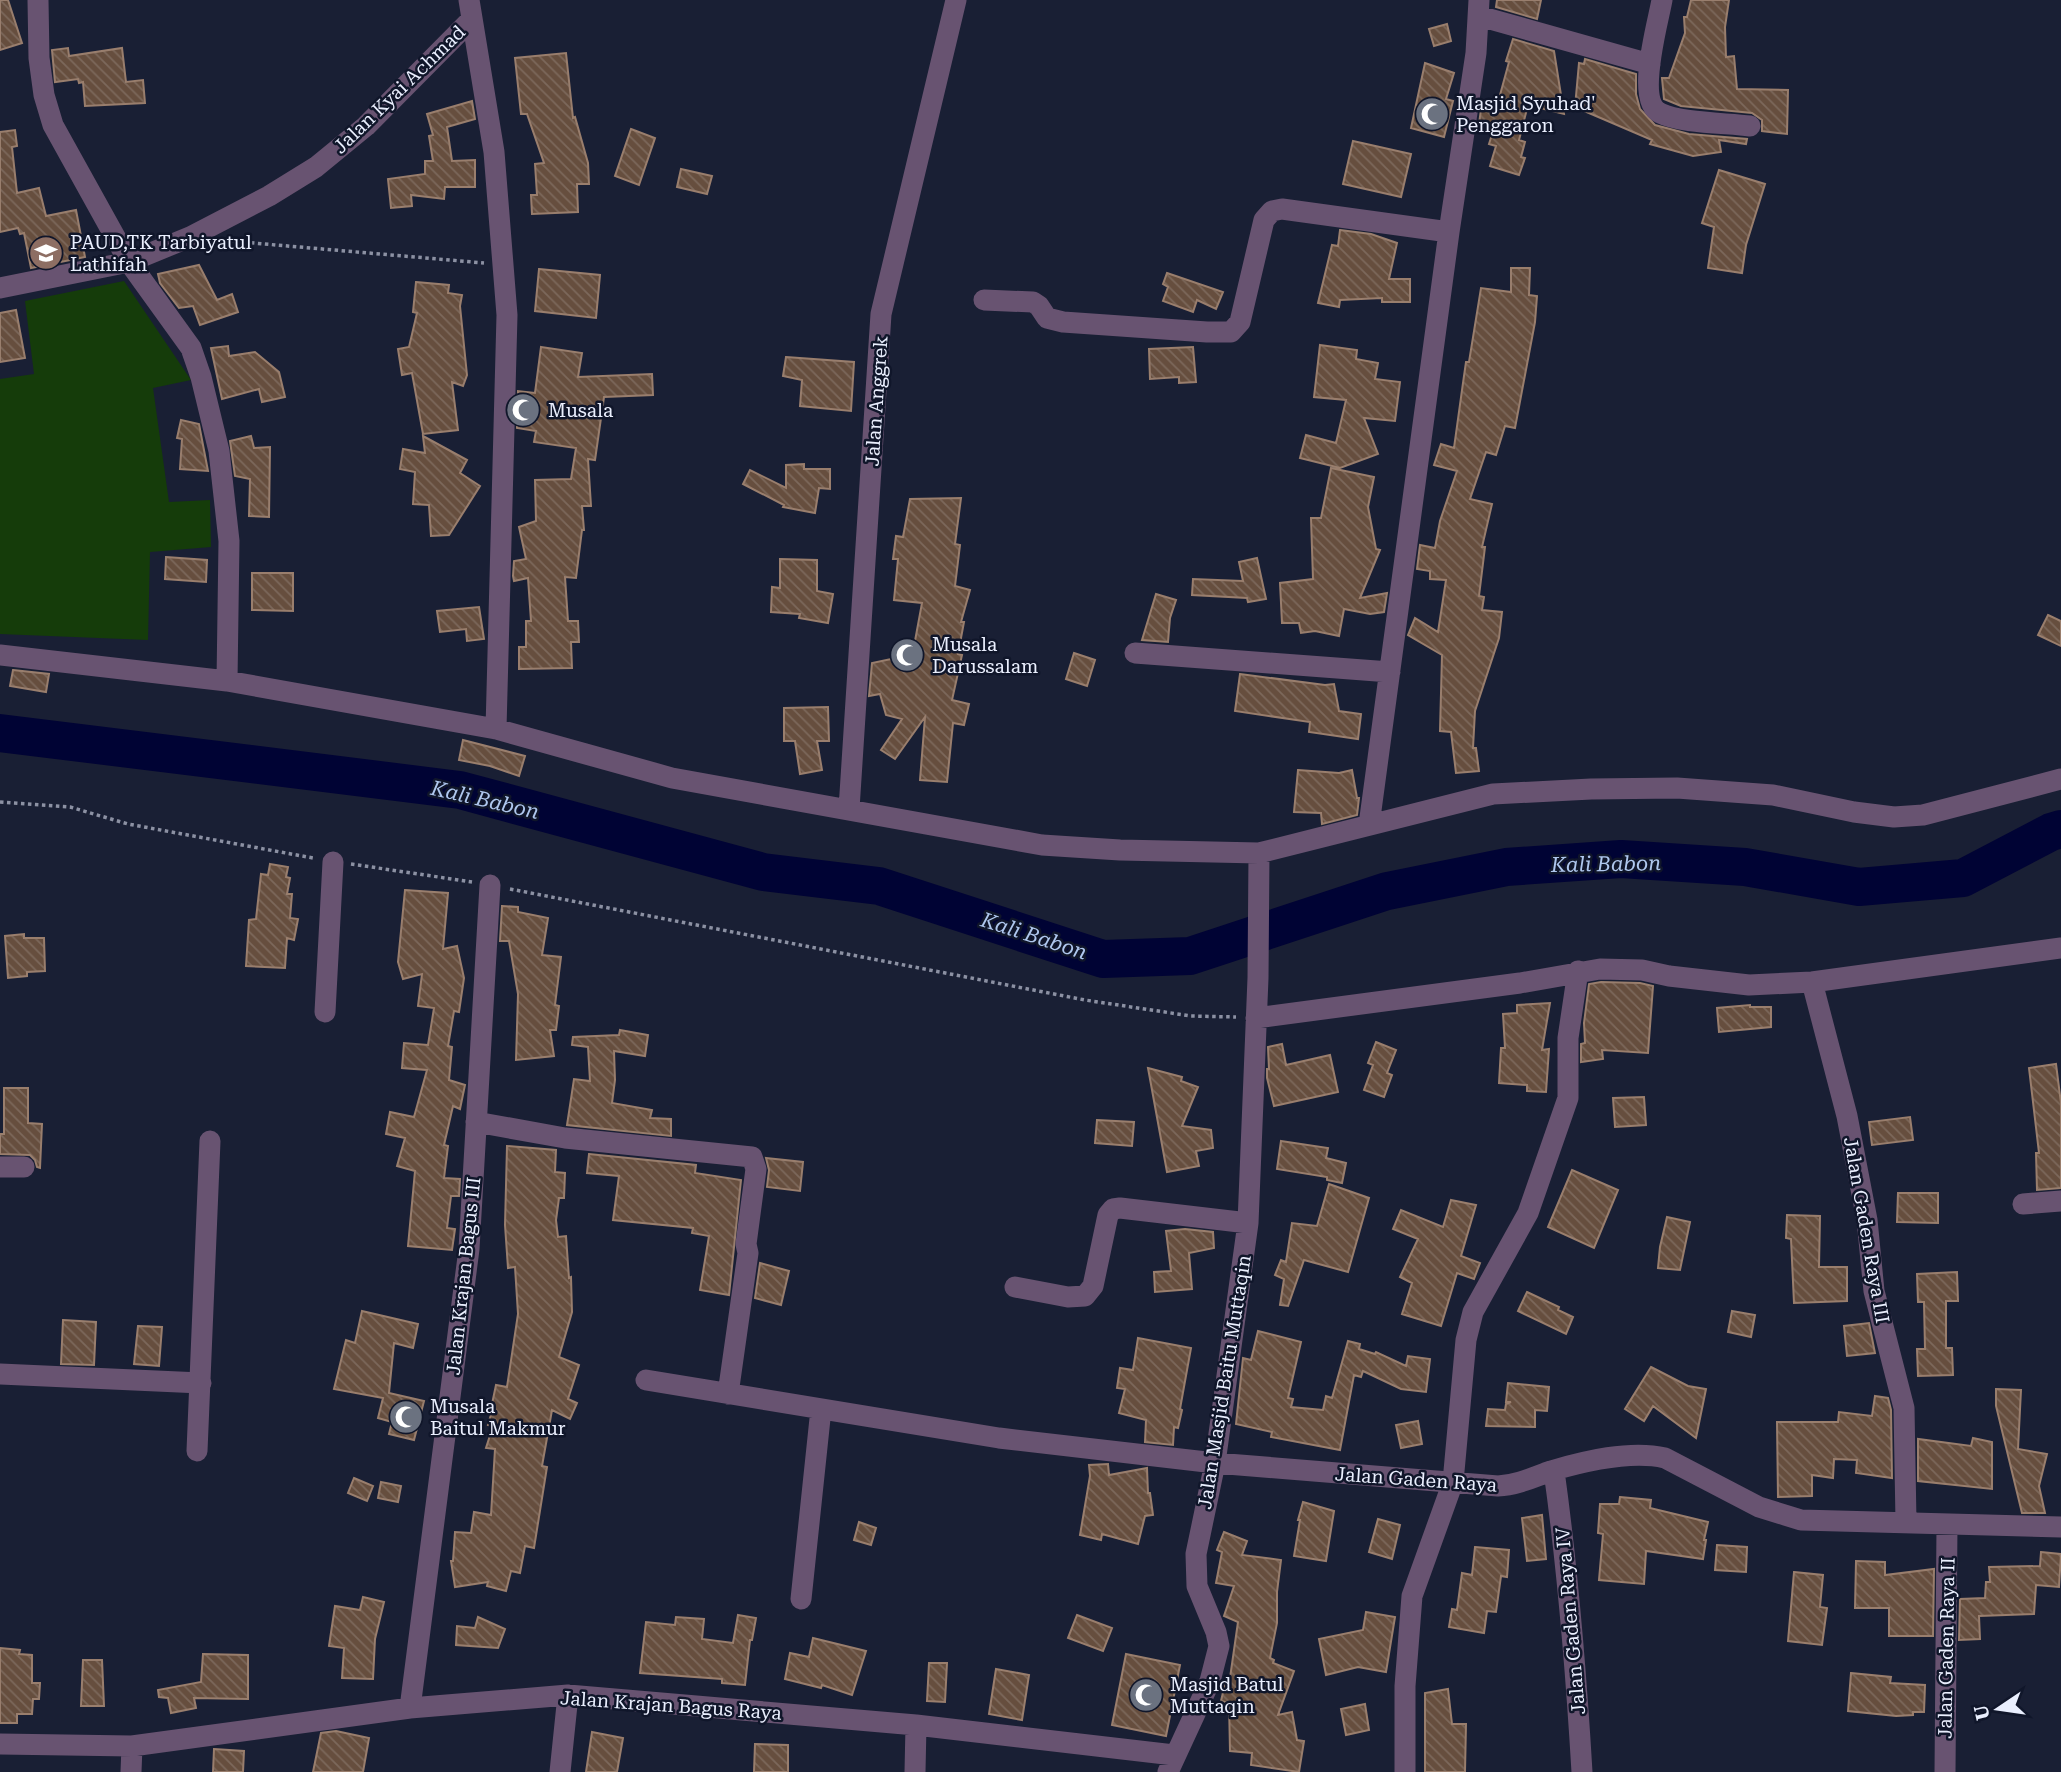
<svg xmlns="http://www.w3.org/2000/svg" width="2061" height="1772" viewBox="0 0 2061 1772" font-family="'Roboto Serif',serif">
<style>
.green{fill:#153c0a}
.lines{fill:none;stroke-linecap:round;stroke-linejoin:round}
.river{stroke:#000334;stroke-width:38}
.building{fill:url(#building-back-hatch);stroke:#997e6d;stroke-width:2}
.path{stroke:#8c91a3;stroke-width:3.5;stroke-dasharray:3.5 3.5;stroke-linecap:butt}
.minor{stroke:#685371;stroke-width:21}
.labels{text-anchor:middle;stroke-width:5;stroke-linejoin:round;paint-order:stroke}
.street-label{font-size:19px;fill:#eaeffe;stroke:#10162a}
.poi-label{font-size:19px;fill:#eaeffe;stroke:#10162a;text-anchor:start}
.water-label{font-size:21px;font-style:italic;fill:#afc7ee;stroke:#10162a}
</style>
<defs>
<pattern id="building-back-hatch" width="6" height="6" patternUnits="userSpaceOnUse" patternTransform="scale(1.75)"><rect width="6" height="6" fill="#664e3e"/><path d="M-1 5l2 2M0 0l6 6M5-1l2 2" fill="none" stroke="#7c685b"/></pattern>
</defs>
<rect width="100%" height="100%" fill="#191f34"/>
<path class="green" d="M124 281 191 380 153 388 169 502 210 500 211 547 150 552 148 640 0 634V379L34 374 25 301Z"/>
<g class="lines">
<path class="river" d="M0 733 460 790 763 872 879 886 1103 959 1190 956 1387 891 1506 867 1621 859 1745 867 1859 887 1963 878 2051 832 2061 829"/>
</g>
<path class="building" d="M0 0H8L22 43 0 50Z
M1497 0H1541L1537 19 1496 7Z
M1691 0H1729L1725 27 1726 57 1734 56 1737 89 1788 90 1787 134 1762 131V120L1752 113 1681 106 1664 99 1662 78H1669L1685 33 1684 17H1687Z
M1447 24 1451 41 1434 46 1429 29Z
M1513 39 1554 51 1564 114 1528 105 1519 140 1525 142 1521 157 1525 158 1519 175 1490 166 1496 146 1489 144 1494 128 1479 124 1482 102 1497 106 1509 62 1506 61Z
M68 48 69 56 122 48 126 82 143 80 145 103 85 106 83 82 79 83 78 79 55 82 52 50Z
M566 53 573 118 575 117 588 163 589 184H577L578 212 532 214 531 195H537L535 164 544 163 527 114H521L515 58Z
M1585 59 1636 74V94L1640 109 1655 125 1689 134 1747 139 1746 144 1719 140 1721 152 1693 156 1650 144 1652 140 1575 107 1579 63 1584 64Z
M1425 63 1454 73 1446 99 1453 101 1444 137 1411 128Z
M472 101 475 119 447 127 452 161 475 160V187H445L444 199 411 195 412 206 391 208 388 179 425 174V161H433L429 136 433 135 427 114Z
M631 129 655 138 639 185 615 176Z
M15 130 17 146 12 147 17 193 39 188 46 216 76 210 85 257 31 268 24 233 20 234 18 228 0 232V132Z
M1353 141 1411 154 1401 197 1343 184Z
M681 169 712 176 707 194 677 187Z
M1719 170 1765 184 1746 245 1742 273 1708 268 1714 227 1702 223Z
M1340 230 1371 234 1397 243 1389 279H1410V302H1382V298L1340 300 1339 307 1318 303 1332 245 1338 246Z
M199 265 217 300 232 294 238 312 200 325 193 306 179 308 160 283 158 274Z
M1511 268H1530L1529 295 1537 296 1535 322 1515 428 1505 426 1496 455 1486 452 1470 499 1492 504 1482 547H1485L1479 596 1484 597 1482 610 1502 612 1499 638 1475 711 1473 748H1476L1479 771 1456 773 1451 732 1440 731 1442 655 1408 635 1415 618 1438 632 1446 580 1430 579V571L1417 569 1420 545 1435 548 1440 521 1457 471 1434 465 1441 444 1454 448 1463 383 1466 362H1469L1481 288 1511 292Z
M539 269 600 275 596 318 535 311Z
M1167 273 1223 292 1216 309 1197 300 1193 312 1163 301 1168 287 1163 284Z
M416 282 449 285 448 293 462 295 460 306 467 375 463 386 452 382 458 430 423 434 412 373 402 375 398 349 409 347 417 313 413 312Z
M16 310 25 358 0 362V313Z
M1320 345 1357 350 1356 359 1378 363 1375 379 1400 382 1395 421 1364 418 1378 454 1340 468 1300 458 1306 435 1336 443 1346 400 1314 397Z
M228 346 229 356 255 352 279 372 285 397 262 402 259 389 222 399 211 348Z
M541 347 582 353 578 377 652 374 653 395 604 397 595 460 588 459 591 506H582L584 530H582L576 578 565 577 568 621H578L579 642H571L572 668 519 669V647H526V621H531L528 578 514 581 513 576 514 561 526 559 519 527 536 521 535 480 571 479 576 448 534 442 536 431 517 428 518 391 535 393Z
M1193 347 1196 382 1179 383V377L1150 379 1149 349Z
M786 357 854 362 851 411 800 406 802 380 783 376Z
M181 420 199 424 208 471 180 469 182 439 177 438Z
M251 436 254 448 270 447 269 517 249 516 250 479 235 476 230 441Z
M423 436 467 460 460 473 480 486 449 535 431 536 429 505 413 504 415 472 400 469 403 449 425 453Z
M804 464V469H830V489L819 488 815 513 783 507 784 505 743 484 750 470 786 488V465Z
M1331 468 1374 477 1368 507 1376 549 1380 550 1360 598 1387 593 1384 612 1370 614 1344 609 1339 636 1315 631 1301 633 1299 623H1282L1280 583 1313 579 1311 518H1321Z
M961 498 955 544 960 545 955 586 970 590 961 622H964L958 654 962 655 952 700 969 704 964 725 953 723 947 782 920 780 925 717 895 759 881 750 902 719 886 715 880 694 869 696 872 663 896 658 893 650 915 641 922 603 894 600 898 559H893L896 536 903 537 910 499Z
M166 557 207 560 206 582 165 579Z
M1257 558 1266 599 1248 602 1247 598 1192 595 1193 579 1243 581 1239 562Z
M780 559 817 560V591L833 594 828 623 799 618 800 614 771 612 772 587 780 588Z
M252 573H293V611L252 610Z
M1156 594 1176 600 1170 618 1168 642 1142 640Z
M479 607 484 639 467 641 466 629 440 632 437 611Z
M2048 615 2061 621V646L2038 635Z
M1074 653 1095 660 1087 686 1066 679Z
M13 670 49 674 46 692 10 686Z
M1240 674 1325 685 1334 684 1339 711 1361 714 1358 739 1309 732 1310 722 1235 711Z
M828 707 829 741H817L822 770 800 774 795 741H784V708Z
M463 740 525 756 519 776 490 766 459 760Z
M1298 770 1339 773 1352 770 1357 798H1359L1357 815 1322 824 1321 813 1294 812Z
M270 864 288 867 286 877 290 878 287 894H292L290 918 298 919 294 940 287 938 285 968 246 966 249 920 256 919 261 874 268 875Z
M405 890 448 893 443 949 457 946 464 978 459 1012 454 1011 448 1046 452 1047 449 1080 465 1085 460 1109 453 1106 444 1145 448 1146 444 1178 460 1179 459 1196H451L447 1228 455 1229 452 1250 408 1246 415 1171 397 1166 405 1138 386 1134 390 1112 414 1117 427 1070 402 1068 404 1043 428 1045 434 1008 418 1006 422 974 403 979 398 962Z
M502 906 518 907V912L548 918 542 955 561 957 555 1005 559 1006 556 1030H550L554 1056 516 1060 518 994 509 941H500Z
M24 934V938H44L45 971 27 972V976L8 978 5 936Z
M1601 982 1640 983 1653 986 1648 1053 1602 1050 1603 1059 1581 1062V1044L1585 1043 1584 1023 1589 984Z
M1550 1003 1542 1050 1549 1049 1546 1092 1527 1091V1085L1499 1083 1501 1048H1505L1503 1014 1517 1013V1005Z
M1750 1005V1007H1771V1027L1719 1032 1717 1008Z
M620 1030 648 1035 645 1056 614 1051 615 1080 612 1103 652 1110 650 1118 671 1119V1136L567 1125 574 1079 590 1081 588 1047 572 1045 573 1037 619 1035Z
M1376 1042 1396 1050 1387 1073 1392 1075 1384 1097 1364 1090 1373 1065 1368 1063Z
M1282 1044 1286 1065 1330 1055 1338 1092 1274 1106 1267 1078V1069H1269L1268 1047Z
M2056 1064 2061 1103V1188L2037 1190 2036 1153H2039L2029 1068Z
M1148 1068 1182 1077 1181 1081 1198 1087 1182 1126 1211 1130 1213 1148 1196 1151 1199 1166 1167 1172Z
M4 1088H28V1123L42 1124 40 1168 37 1167 35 1160 30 1155 0 1154V1134H4Z
M1644 1097 1646 1125 1615 1127 1613 1098Z
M1910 1117 1913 1140 1872 1145 1869 1122Z
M1097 1120 1134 1122 1132 1146 1095 1143Z
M1281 1141 1328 1148 1326 1158 1346 1163 1342 1183 1327 1180V1177L1277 1169Z
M507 1146 556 1150 555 1172 565 1173 564 1198H559L556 1220 558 1237 566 1236 569 1278 571 1277 572 1312 559 1357 579 1365 568 1399 577 1403 570 1419 552 1410 542 1466 547 1467 534 1548 525 1546 520 1573 511 1571 506 1591 487 1586 488 1582 455 1587 451 1561H453L455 1532 471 1533 474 1512 491 1515 495 1449 486 1448 493 1426 488 1425 494 1404H492L496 1385 507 1387 518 1314 515 1267 508 1268 505 1225Z
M589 1154 696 1165 695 1173 741 1180 729 1295 700 1290 709 1236 692 1233 693 1228 613 1220 619 1176 587 1173Z
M766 1158 803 1162 800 1191 767 1187 769 1170Z
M1572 1170 1618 1190 1594 1248 1548 1227Z
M1329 1184 1369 1198 1348 1272 1304 1260 1288 1306 1280 1305 1284 1279 1275 1275 1281 1260 1286 1262 1292 1223 1317 1226Z
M1898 1193H1938V1223L1897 1222Z
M1451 1200 1476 1205 1461 1256 1480 1263 1474 1279 1457 1273 1441 1326 1402 1314 1412 1283 1400 1277 1418 1239 1393 1229 1401 1210 1443 1227Z
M1787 1215 1820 1216 1819 1267H1847V1301L1794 1303 1791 1239 1786 1238Z
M1667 1217 1690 1222 1680 1270 1658 1268 1660 1247Z
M1185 1229 1213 1232 1214 1248 1189 1253 1192 1289 1155 1292 1154 1272 1171 1271 1166 1231Z
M760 1263 789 1271 781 1305 755 1298Z
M1957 1272 1958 1301H1946V1348H1952L1953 1375 1918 1376 1917 1349H1925L1924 1302H1918L1917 1274Z
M1527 1292 1559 1307 1558 1310 1573 1317 1566 1334 1518 1311Z
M362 1311 418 1324 413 1348 394 1343 389 1393 424 1401 414 1440 389 1434 392 1422 378 1418 383 1398 334 1389 346 1340 355 1343Z
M1732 1311 1755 1315 1751 1337 1728 1332Z
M63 1320 96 1322 94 1365 61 1364Z
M1869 1323 1875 1353 1847 1356 1844 1326Z
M138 1326 162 1327 159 1366 134 1364Z
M1258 1331 1301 1342 1288 1398 1293 1399 1291 1407 1323 1410 1326 1396 1332 1398 1348 1341 1360 1344 1359 1349 1375 1354 1376 1352 1406 1366 1408 1356 1430 1359 1426 1392 1401 1389 1363 1371 1361 1377 1354 1375 1340 1450 1271 1437 1272 1432 1236 1424 1243 1358 1251 1360Z
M1138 1338 1191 1348 1180 1409 1182 1410 1178 1428 1174 1427 1173 1445 1145 1442 1146 1420 1119 1413 1125 1389 1117 1388 1120 1368 1133 1370Z
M1651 1367 1688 1386 1706 1389 1696 1438 1653 1406 1644 1421 1625 1409Z
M1508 1383 1549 1387 1547 1411 1535 1410V1427L1486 1426 1488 1409 1505 1410 1506 1404 1511 1402H1506Z
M1996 1389 2021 1390 2018 1449 2047 1454 2039 1486 2045 1513H2022L1996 1406Z
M1875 1396 1888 1398 1891 1410 1892 1478 1856 1473 1857 1460 1834 1459 1833 1478 1812 1475V1496L1778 1497 1777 1422H1838L1839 1412 1872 1416Z
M1418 1421 1422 1444 1401 1448 1396 1425Z
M1973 1438 1992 1442V1489L1918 1481V1439L1971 1446Z
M1108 1464 1109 1475 1147 1468 1148 1493H1150L1153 1515 1145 1516 1138 1544 1102 1534 1101 1540 1080 1535 1090 1476 1089 1465Z
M354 1478 373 1486 367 1501 348 1493Z
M381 1482 401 1486 398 1502 378 1498Z
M1620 1497 1651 1500 1650 1508 1708 1522 1704 1540H1706L1703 1559 1646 1551 1644 1584 1599 1580 1603 1534 1598 1533 1600 1504H1619Z
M1303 1502 1334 1511 1326 1561 1294 1556 1300 1520H1298Z
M1542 1515 1546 1559 1527 1561 1522 1518Z
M1378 1519 1400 1525 1392 1559 1369 1552Z
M859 1522 876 1528 871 1545 854 1540Z
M1224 1532 1247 1541 1242 1555 1281 1560 1277 1592V1623L1270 1658 1274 1660 1273 1663 1294 1671 1278 1715 1292 1712 1297 1740 1304 1741 1299 1772 1251 1765 1252 1753 1230 1751 1229 1703 1221 1701 1225 1684 1229 1685 1238 1622 1224 1616 1234 1586 1216 1583 1222 1552 1217 1550Z
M1717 1545 1747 1547 1746 1572 1715 1570Z
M1475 1547 1509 1550 1507 1577 1501 1576 1496 1612 1487 1611 1484 1633 1449 1627 1452 1609 1457 1610 1462 1573 1472 1575Z
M2041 1552 2061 1554 2059 1587 2036 1585 2034 1614 1979 1616 1980 1639 1959 1640 1960 1599 1985 1598 1986 1582H1990L1989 1567 2040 1566Z
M1856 1561 1885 1562V1575L1934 1569 1933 1636H1889V1608H1855Z
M1794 1572 1823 1575 1820 1607 1827 1608 1822 1645 1788 1641Z
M363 1597 384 1602 375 1639 373 1679 342 1678 344 1648 329 1646 335 1606 360 1610Z
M1366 1612 1395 1617 1386 1672 1358 1667 1326 1675 1319 1639 1363 1630Z
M738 1615 756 1618 752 1640H750L745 1685 722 1683V1679L640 1673 646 1622 675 1625 676 1617 704 1619 702 1639 733 1643Z
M1077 1615 1112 1628 1103 1651 1068 1638Z
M478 1617 505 1629 498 1648 456 1645 457 1626 475 1628Z
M813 1638 866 1651 852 1695 822 1685 821 1688 785 1679 790 1653 809 1657Z
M0 1648 20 1650 19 1654 32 1655V1683H40L39 1699H33L32 1714H17V1723H0Z
M203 1654 248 1655V1699L194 1698 196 1708 171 1713 168 1698 159 1697 158 1690 201 1682Z
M1126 1654 1180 1665 1166 1736 1112 1725Z
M83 1660H102L104 1706H81Z
M929 1663H947L945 1702 927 1701Z
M996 1669 1029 1675 1022 1720 989 1714Z
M1851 1673 1891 1677 1890 1683 1925 1685 1924 1712H1913V1715L1896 1716 1848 1711Z
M1448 1689 1452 1724H1466L1465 1772H1425V1693Z
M1365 1704 1369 1730 1346 1735 1341 1709Z
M336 1731 369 1738 363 1772H313L321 1733Z
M592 1732 623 1738 617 1772H586Z
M755 1744 788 1745V1772H754Z
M214 1749 244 1751 243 1772H213Z"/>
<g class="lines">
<path class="path" d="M230 241 484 263
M0 802 70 807 128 824 313 858
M351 864 472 882
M510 889 1085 1000 1191 1016 1236 1017"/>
<path class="minor" d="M38 0 39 58 44 95 53 125 129 262 191 348 201 377 219 451 229 541 227 681
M469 0 494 152 507 315 496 729
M1662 0C1658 23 1635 101 1660 113 1679 123 1727 123 1750 126
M1479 16 1650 64
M0 288 129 262 190 237 269 196 316 167 366 126 471 20
M984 300 1033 302 1039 306 1047 318 1063 322 1207 332H1231L1240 322 1264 220 1272 211 1282 209 1449 232
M1135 653 1390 672
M0 655 227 681 496 729 672 778 1042 845 1120 850 1259 853 1493 794 1591 789 1677 788 1773 795 1854 812 1894 817 1923 815 2061 779
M849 809 881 314 956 0
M1369 825 1449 232 1476 53 1479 0
M1812 982 1847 1116 1867 1220 1874 1291 1904 1408 1906 1522
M325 1012 333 862
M1256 1018 1520 983 1600 969 1642 970 1669 976 1749 985 1812 982 2061 948
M476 1122 565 1138 752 1157 756 1169 746 1244 748 1253 728 1394
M0 1167H24
M2023 1204 2061 1201
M1015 1287 1068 1297 1085 1296 1093 1286 1108 1215 1113 1209 1120 1208 1248 1223
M0 1374 201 1383
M646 1380 999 1438 1215 1463 1498 1486C1517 1485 1534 1477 1551 1471 1585 1461 1630 1450 1665 1458L1759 1507 1801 1520 2061 1527
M197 1451 210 1141
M1554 1471C1568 1571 1576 1671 1582 1772
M801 1599 821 1409
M410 1708 469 1249 490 885
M0 1744 132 1746 410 1708 568 1695 916 1725 1174 1755
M131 1772 132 1746
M560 1772 568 1695
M915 1772 916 1725
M1168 1772 1210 1681 1219 1646 1216 1632 1197 1586 1196 1554 1215 1463 1248 1223 1258 978 1259 853
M1405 1772V1686L1412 1596 1453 1482 1466 1340 1473 1312 1528 1213 1568 1098V1038L1578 971
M1945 1772 1947 1525"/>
</g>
<defs>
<g id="mosque-disc" transform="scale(1.75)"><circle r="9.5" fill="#6b7280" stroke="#10162a"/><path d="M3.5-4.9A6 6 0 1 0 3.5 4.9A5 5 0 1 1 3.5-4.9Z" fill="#fff"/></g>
<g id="school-disc" transform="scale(1.75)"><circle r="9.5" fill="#8d6e63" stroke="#10162a"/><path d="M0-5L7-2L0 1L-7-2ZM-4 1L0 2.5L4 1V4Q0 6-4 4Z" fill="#fff"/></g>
</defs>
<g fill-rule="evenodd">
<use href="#mosque-disc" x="1432" y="114"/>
<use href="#school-disc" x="46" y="253"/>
<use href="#mosque-disc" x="523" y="410"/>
<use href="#mosque-disc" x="907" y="655"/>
<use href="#mosque-disc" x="406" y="1417"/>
<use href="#mosque-disc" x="1146" y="1695"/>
</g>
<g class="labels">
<g class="street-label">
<text transform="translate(399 89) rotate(-44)" y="7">Jalan Kyai Achmad</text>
<text transform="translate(876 401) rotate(-86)" y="7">Jalan Anggrek</text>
<text transform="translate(1867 1230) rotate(80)" y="7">Jalan Gaden Raya III</text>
<text transform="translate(463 1276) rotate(-84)" y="7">Jalan Krajan Bagus III</text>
<text transform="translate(1224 1382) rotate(-81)" y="7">Jalan Masjid Baitu Muttaqin</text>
<text transform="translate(1416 1479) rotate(4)" y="7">Jalan Gaden Raya</text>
<text transform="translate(1570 1621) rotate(-95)" y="7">Jalan Gaden Raya IV</text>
<text transform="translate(1946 1648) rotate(-89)" y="7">Jalan Gaden Raya II</text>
<text transform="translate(671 1705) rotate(4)" y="7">Jalan Krajan Bagus Raya</text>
</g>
<g class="poi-label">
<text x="1456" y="110">Masjid Syuhad'<tspan x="1456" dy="22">Penggaron</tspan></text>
<text x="70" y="249">PAUD,TK Tarbiyatul<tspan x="70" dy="22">Lathifah</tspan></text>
<text x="548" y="417">Musala</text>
<text x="932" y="651">Musala<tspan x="932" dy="22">Darussalam</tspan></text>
<text x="430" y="1413">Musala<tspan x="430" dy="22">Baitul Makmur</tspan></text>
<text x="1170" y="1691">Masjid Batul<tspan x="1170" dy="22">Muttaqin</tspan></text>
</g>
<g class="water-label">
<text transform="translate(485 800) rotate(13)" y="7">Kali Babon</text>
<text transform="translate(1606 864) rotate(-1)" y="7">Kali Babon</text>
<text transform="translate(1034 936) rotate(18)" y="7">Kali Babon</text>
</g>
</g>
<g transform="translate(1998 1709) rotate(257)" stroke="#10162a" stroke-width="5" paint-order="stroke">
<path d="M0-5L12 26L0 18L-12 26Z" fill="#eaeffe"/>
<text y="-10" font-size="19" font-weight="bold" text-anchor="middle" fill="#eaeffe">U</text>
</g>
</svg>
